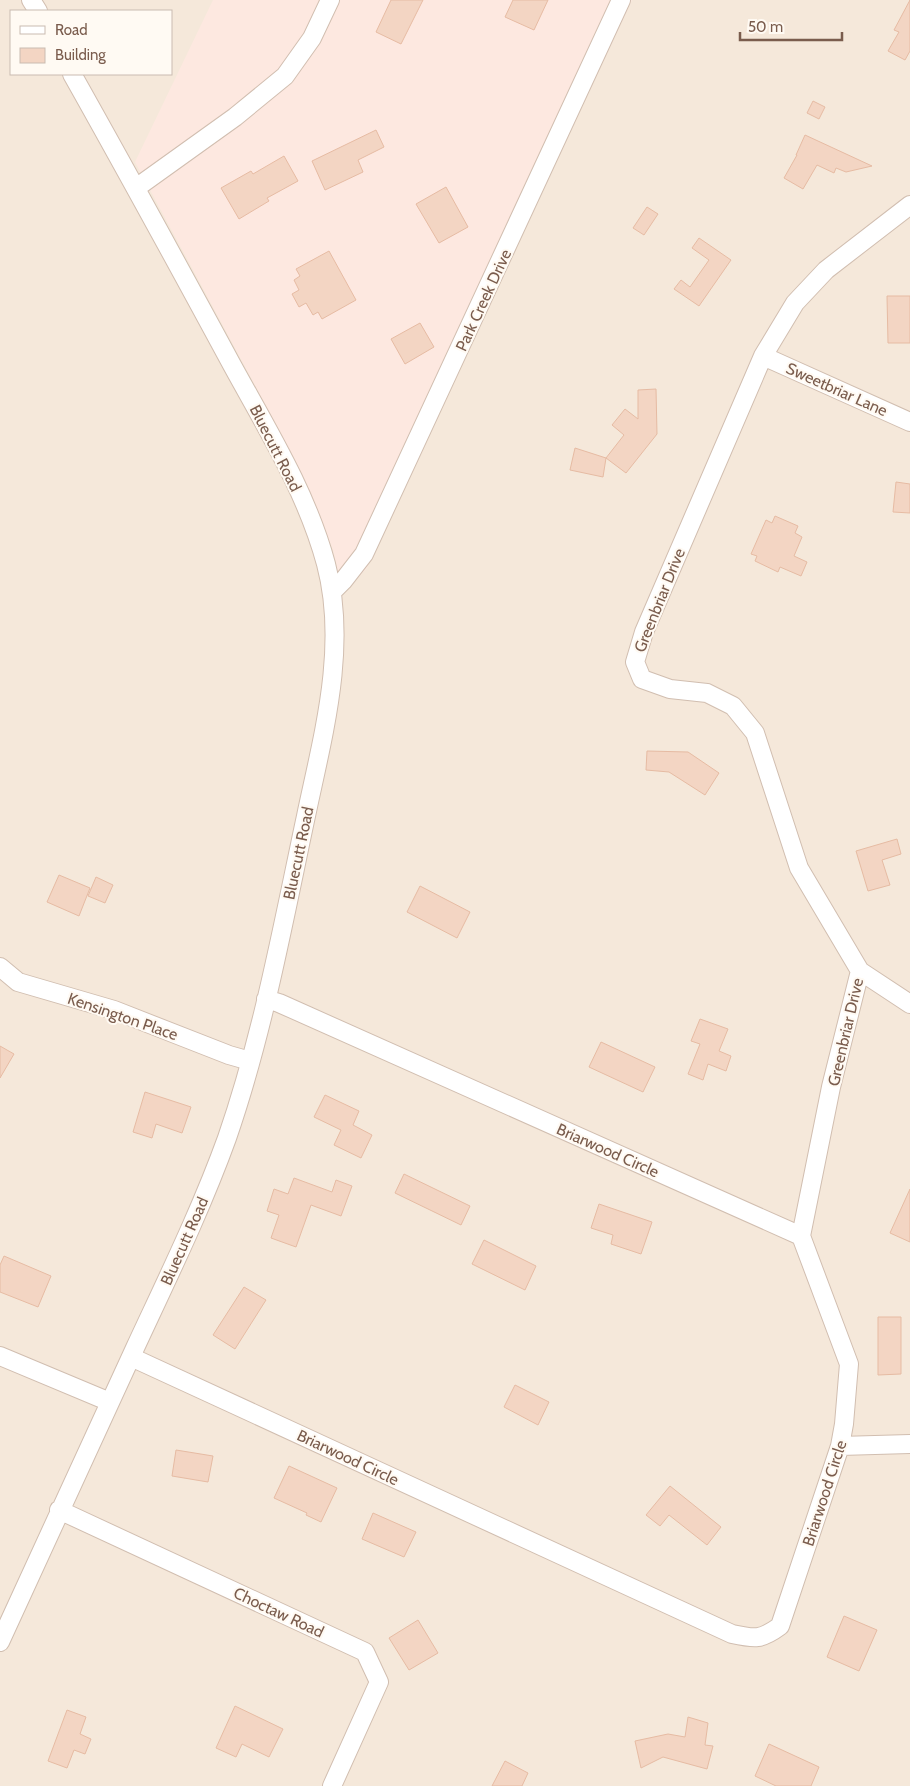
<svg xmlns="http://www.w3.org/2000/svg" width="910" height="1786" viewBox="0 0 910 1786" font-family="Cabin,sans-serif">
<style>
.residential{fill:#f5e8da;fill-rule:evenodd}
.commercial{fill:#fde8e0}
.building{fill:#f3d5c3;stroke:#e6bba3}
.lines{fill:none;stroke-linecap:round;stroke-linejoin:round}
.minor-casing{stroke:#d1beb0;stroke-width:20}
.minor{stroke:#fff;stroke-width:18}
.labels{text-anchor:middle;stroke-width:4;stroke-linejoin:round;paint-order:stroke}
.street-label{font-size:16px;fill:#7a5c4d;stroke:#fffaf3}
</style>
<rect width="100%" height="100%" fill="#fdf6ec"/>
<path class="residential" d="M0 0H910V1786H0ZM11 11H171V74H11Z"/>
<path class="commercial" d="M213 0H632L367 568 343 594 333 550 303 477 265 404 135 162Z"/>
<path class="building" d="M391 0H423L401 44 376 32Z
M513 0H548L534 30 505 17Z
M910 0V51L905 60 888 51 899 32 894 30Z
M813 101 825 107 819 119 807 113Z
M376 130 384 147 358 160 363 172 325 190 312 161Z
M805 135 872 166 846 172 836 168 834 173 817 165 803 189 784 178 797 155H796Z
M284 156 298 181 267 198 269 201 239 219 221 188 251 171 253 174Z
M446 187 468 227 439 243 416 204Z
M647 207 658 214 644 235 633 228Z
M699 238 731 260 699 306 674 289 681 280 690 287 709 260 692 248Z
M329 251 356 300 322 319 318 312 313 315 306 303 299 307 292 294 299 290 294 280 300 276 296 269Z
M887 296H910V343H888Z
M420 323 434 347 405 364 391 339Z
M656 389 657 434 626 473 606 458 624 435 612 425 625 409 638 419V390Z
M575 448 606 458 603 477 570 470Z
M896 482 910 484V513L893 512Z
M775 516 798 526 795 533 802 537 794 556 807 562 801 576 780 567 778 572 755 561 757 556 751 554 766 520 772 523Z
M647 751 688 752 719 773 705 795 669 772 646 770Z
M897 839 901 854 882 860 890 885 868 891 856 851Z
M59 875 90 888 79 916 47 902Z
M96 877 113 885 105 903 88 896Z
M420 886 470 912 457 938 407 912Z
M700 1019 728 1029 719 1051 731 1056 726 1071 708 1064 703 1080 688 1074 700 1044 691 1041Z
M601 1042 655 1067 643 1092 589 1067Z
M0 1046 14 1054 0 1078Z
M145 1092 191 1107 182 1133 156 1124 152 1138 133 1132Z
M325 1095 359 1111 353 1125 372 1135 361 1158 334 1145 341 1130 314 1117Z
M404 1174 470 1206 461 1225 395 1193Z
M294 1178 332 1192 336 1180 352 1186 341 1216 311 1205 296 1247 271 1238 279 1215 267 1211 274 1189 288 1194Z
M910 1189V1242L890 1233Z
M599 1204 652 1222 641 1254 611 1244 613 1235 591 1228Z
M484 1240 536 1266 525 1290 472 1264Z
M4 1256 51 1276 38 1307 0 1292V1265Z
M244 1287 266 1300 235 1349 213 1335Z
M878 1317H901V1374L878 1375Z
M515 1385 549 1402 538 1425 504 1407Z
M176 1450 213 1456 208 1482 172 1476Z
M289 1466 337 1488 321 1522 306 1515 307 1513 274 1498Z
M670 1486 721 1527 707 1545 669 1515 660 1526 646 1515Z
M373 1513 416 1532 404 1557 362 1539Z
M844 1616 877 1630 859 1671 827 1657Z
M418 1620 438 1653 409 1670 389 1638Z
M235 1706 283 1729 269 1757 242 1744 236 1757 216 1748Z
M67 1710 86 1717 80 1734 91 1739 85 1754 74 1750 67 1768 48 1761Z
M688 1717 708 1723 705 1745 713 1746 707 1769 663 1757 641 1768 635 1741 668 1734 685 1737Z
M769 1744 819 1767 811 1786H776L755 1776Z
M505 1761 528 1773 522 1786H492Z"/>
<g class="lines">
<g class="minor-casing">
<path id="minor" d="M31 0 38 11
M136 188 235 117 285 76 312 38 330 0
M763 356 910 422
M332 592 343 581 364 554 621 0
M0 967 18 982 114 1010 229 1055 250 1061
M860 971 910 1004
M801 1236 831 1087 860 971 799 868 755 733 733 706 707 693 670 689 642 679 635 662 644 632 763 356 795 303 826 270 910 205
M0 1356 110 1402
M131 1357 732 1634C755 1639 761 1640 780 1626L840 1446 844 1424 849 1364 801 1236 279 1003 266 999
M840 1446 910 1444
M59 1510 365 1652 379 1682 332 1786
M0 1642C44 1544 89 1446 135 1348 167 1279 201 1210 227 1138 263 1034 283 924 306 816 323 735 348 647 326 564 307 493 267 429 232 365 179 267 126 170 72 74"/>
</g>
<use href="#minor" class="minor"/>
</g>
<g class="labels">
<g class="street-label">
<text transform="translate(483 300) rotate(-65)" y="6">Park Creek Drive</text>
<text transform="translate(837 389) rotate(24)" y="6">Sweetbriar Lane</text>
<text transform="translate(276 448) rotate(63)" y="6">Bluecutt Road</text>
<text transform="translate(659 600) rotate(-68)" y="6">Greenbriar Drive</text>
<text transform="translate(298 853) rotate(-78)" y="6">Bluecutt Road</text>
<text transform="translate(123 1016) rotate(19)" y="6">Kensington Place</text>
<text transform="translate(845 1032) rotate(-77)" y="6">Greenbriar Drive</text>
<text transform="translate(608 1150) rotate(24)" y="6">Briarwood Circle</text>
<text transform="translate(184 1241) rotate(-66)" y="6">Bluecutt Road</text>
<text transform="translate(348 1457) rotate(25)" y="6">Briarwood Circle</text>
<text transform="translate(824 1493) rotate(-72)" y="6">Briarwood Circle</text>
<text transform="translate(279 1612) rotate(25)" y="6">Choctaw Road</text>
</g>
</g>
<rect x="10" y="10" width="162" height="65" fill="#fffaf3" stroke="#cabbb1"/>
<rect x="20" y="26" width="25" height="8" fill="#ffffff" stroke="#cabbb1"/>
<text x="55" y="35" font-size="15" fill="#7a5c4d">Road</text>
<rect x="20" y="48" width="25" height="15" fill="#f3d5c3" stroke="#cabbb1"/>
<text x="55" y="60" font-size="15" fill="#7a5c4d">Building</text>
<path d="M740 32v8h102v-8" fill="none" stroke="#7a5c4d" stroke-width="2.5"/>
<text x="748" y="32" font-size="15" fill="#7a5c4d" stroke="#fffaf3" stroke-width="4" paint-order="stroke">50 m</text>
</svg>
